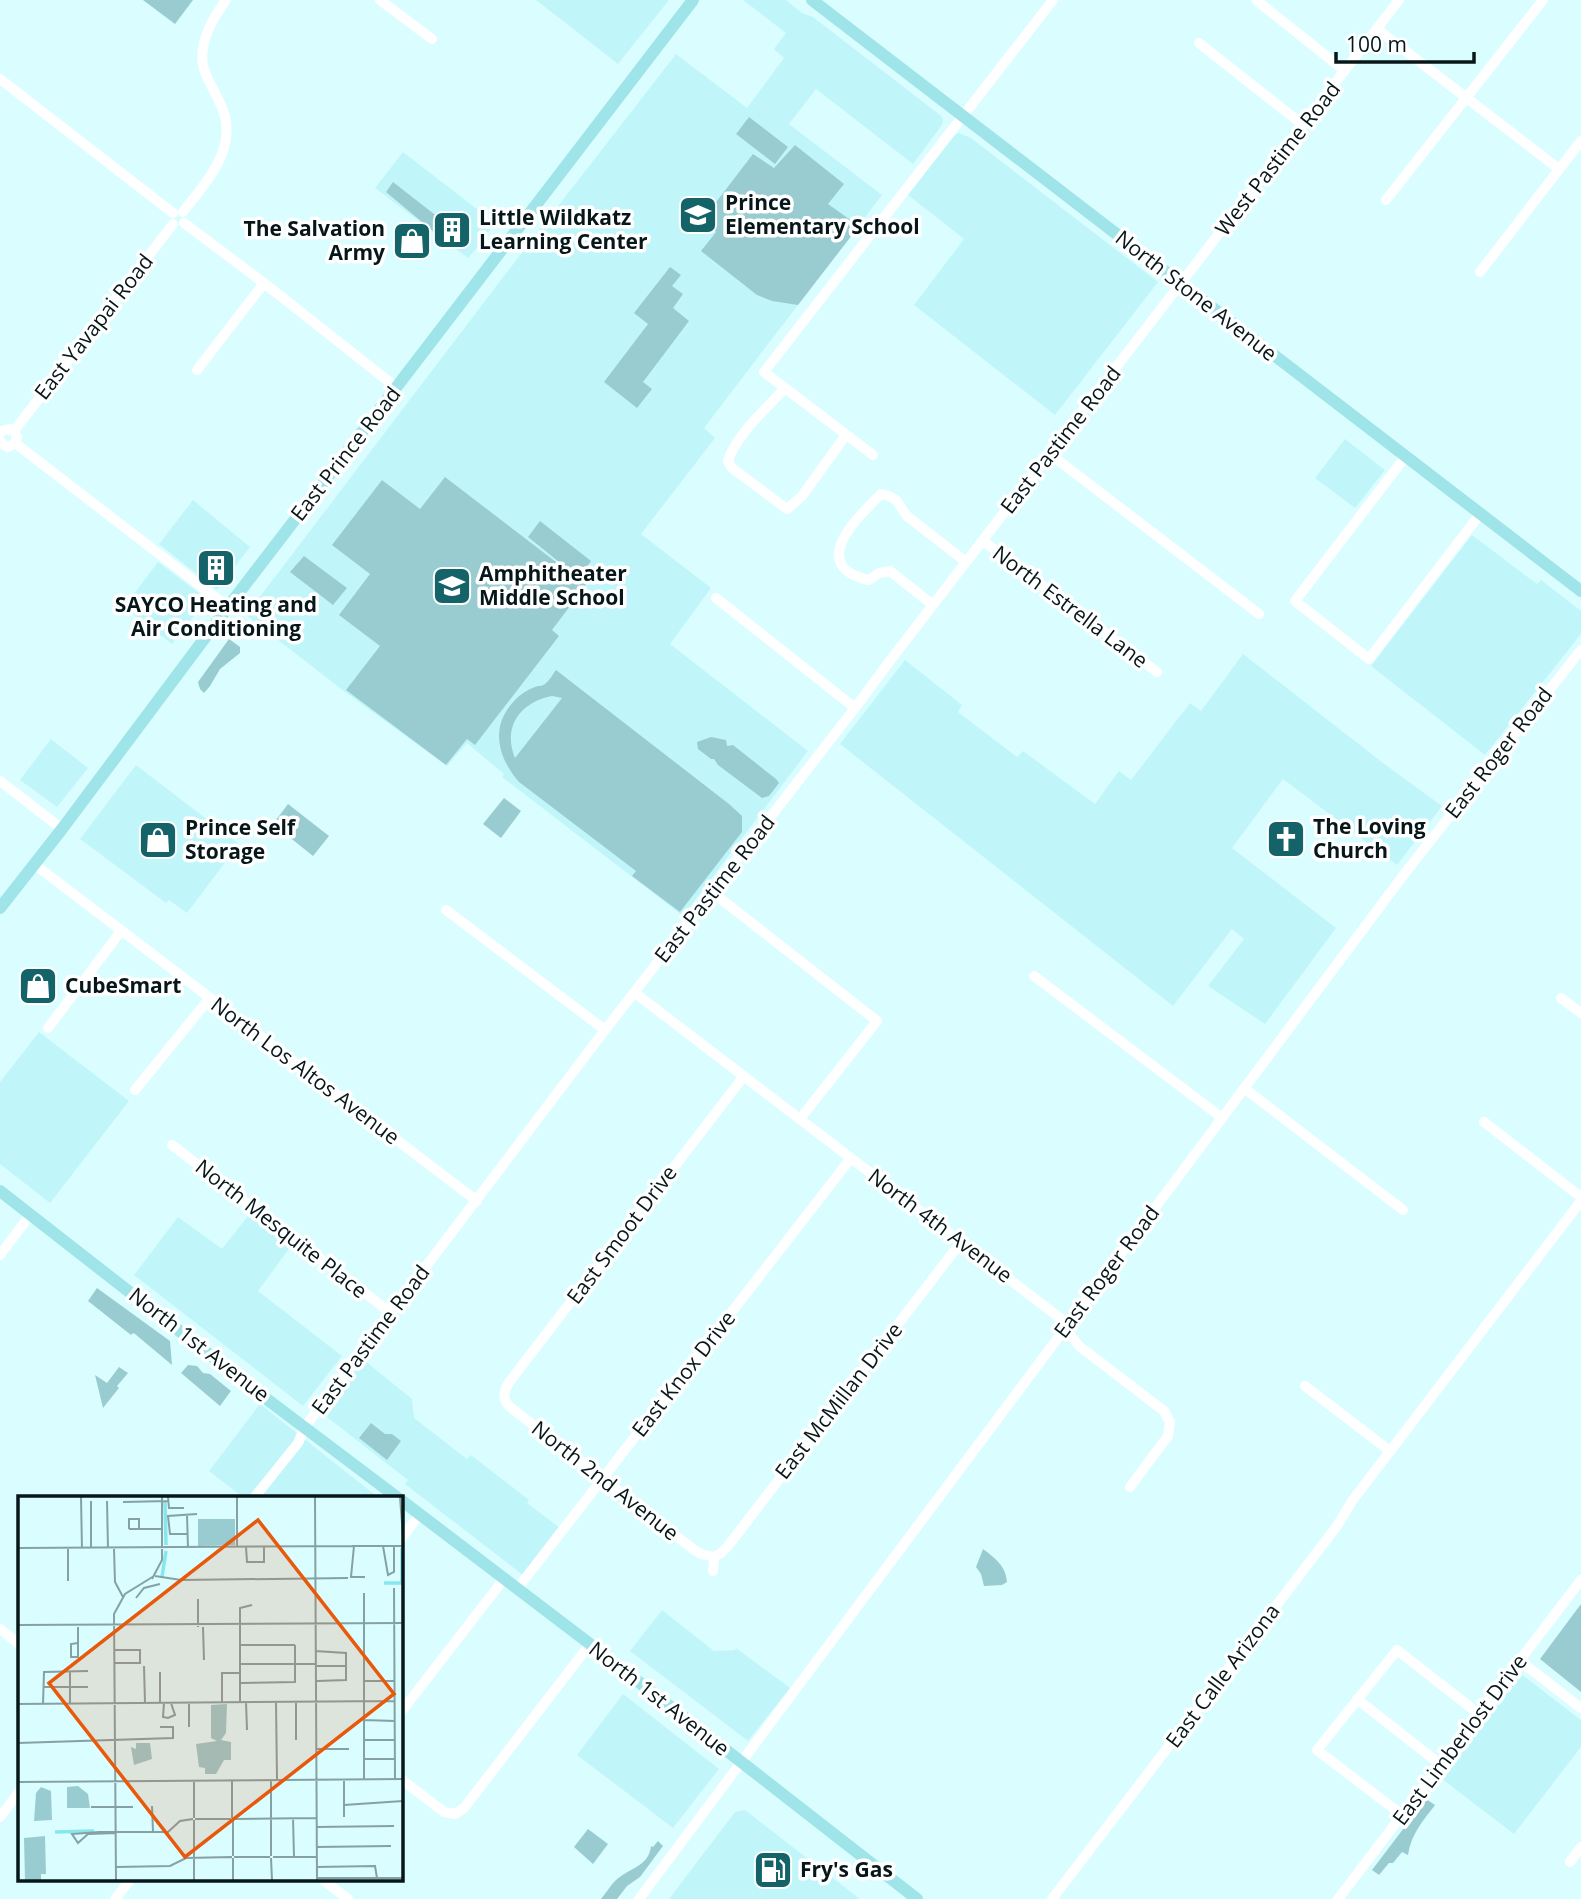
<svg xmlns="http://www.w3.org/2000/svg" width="1581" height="1899" viewBox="0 0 1581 1899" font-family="'Open Sans',sans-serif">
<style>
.built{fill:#c0f6fa}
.green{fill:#99ccd0;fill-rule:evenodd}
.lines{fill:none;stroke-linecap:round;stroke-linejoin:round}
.minor{stroke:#fff;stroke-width:10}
.major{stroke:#9fe4e9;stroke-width:12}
.labels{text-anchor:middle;stroke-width:7;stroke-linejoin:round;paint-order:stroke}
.street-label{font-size:21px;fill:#071719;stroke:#fff}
.poi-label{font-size:21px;font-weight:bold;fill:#071719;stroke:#fff;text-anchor:start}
.inset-river{fill:none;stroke:#88e6ed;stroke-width:3.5}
.inset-road{fill:none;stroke:#86a1a3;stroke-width:2}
.view{fill:#e8590c;fill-opacity:0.15;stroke:#e8590c;stroke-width:3.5}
.inset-edge{fill:none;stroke:#071719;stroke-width:3.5}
</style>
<rect width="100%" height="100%" fill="#dafdff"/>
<path class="built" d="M536 0H669L618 64Z
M743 0H786L802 13 813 17 940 115 943 119 942 125 913 164 816 89 789 124 882 195 704 428 715 438 641 534 711 588 670 644 808 751 683 916 502 777 504 774 467 743 447 766 345 692 246 615 507 272 676 54 747 108 784 58 774 49 786 33Z
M959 133 971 138 1158 282 1055 415 914 305 964 239 908 195 955 135Z
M403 152 495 223 482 240 483 241 468 258 375 188Z
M1345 439 1385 470 1355 508 1315 478Z
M193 500 250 547 217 590 159 544Z
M1472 535 1537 584 1541 580 1581 611V634L1485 755 1371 666Z
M158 562 207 599 172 644 124 607Z
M1243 654 1383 763 1442 806 1397 865 1283 779 1232 848 1336 928 1265 1024 1208 986 1244 939 1232 929 1173 1006 840 744 905 660 962 705 958 712 1017 757 1023 751 1095 804 1119 771 1131 780 1190 703 1201 711Z
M51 739 88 768 57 807 20 780Z
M136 765 239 844 187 913 169 900 166 903 80 839Z
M39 1032 129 1101 50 1203 0 1164V1082Z
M252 1211 294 1242 258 1291 342 1356 303 1406 134 1275 178 1217 222 1249Z
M364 1360 412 1399 414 1418 467 1459 471 1455 529 1500 527 1503 560 1528 523 1575 405 1484 408 1480 323 1414Z
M260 1404 379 1498H244L209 1471Z
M662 1610 714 1651 735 1650 736 1648 790 1688 748 1741 630 1651Z
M1521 1674 1581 1720V1747L1514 1834 1442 1779Z
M623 1694 719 1769 673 1828 577 1755Z
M745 1810 860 1899H669L735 1812Z"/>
<path class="green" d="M143 0H193L175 24Z
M749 117 788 147 775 164 736 134Z
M795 145 844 184 828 204 859 226 798 305 772 301 757 295 701 251 716 232 709 222 714 215 710 210 753 154 774 168Z
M393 182 443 221 434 232 386 192Z
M670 267 681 275 672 286 683 294 673 308 689 321 643 382 652 389 637 408 604 382 648 324 634 313Z
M445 477 586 585 552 630 559 636 475 745 467 739 446 765 346 690 380 646 339 615 370 574 332 545 382 480 420 509Z
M540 521 591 561 579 578 528 537Z
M304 556 347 588 333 605 290 572Z
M229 639 240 647V653L220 669 210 686 204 693 200 689 198 682Z
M556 670 729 804 742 816V832L680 912 632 876 636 871 519 782C497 756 489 725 517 698 521 694 529 689 535 687 540 685 542 687 546 683 550 680 553 674 556 670ZM552 696 562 698 515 758C502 726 521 702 552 696Z
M711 737 726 740 727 746 733 745 776 779 779 783 769 796 762 798 718 765 714 759H711L698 749 697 742Z
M504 798 521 811 501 838 483 824Z
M288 804 329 836 313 856 273 824Z
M97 1288 170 1341 172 1365 135 1334 133 1333 131 1335 88 1301Z
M188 1365 197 1366 203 1373 210 1374 231 1391 220 1406 181 1373Z
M119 1367 128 1373 117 1386 119 1388 103 1408 95 1375 107 1383Z
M371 1423 385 1434H392L401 1441 387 1460 359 1438Z
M983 1549C995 1558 1006 1566 1007 1582L1002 1585 984 1586 981 1574 976 1567Z
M1581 1604V1692L1540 1659Z
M1426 1799 1435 1805C1423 1821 1411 1834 1408 1855L1402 1852 1393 1863H1389L1379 1875 1372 1870Z
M588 1829 608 1844 593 1864 574 1847Z
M658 1841 663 1846 640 1877 627 1886 617 1899H601C606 1893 610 1886 615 1881 628 1868 649 1867 651 1846L653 1847Z"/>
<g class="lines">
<path class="minor" d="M380 0 432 39
M1256 0 1345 71
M1377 29 1559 169
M1199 43 1303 125
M0 79 173 213
M1386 200 1543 0
M183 212C198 192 217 172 224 148 231 121 223 108 211 85 208 79 204 72 203 65 199 41 213 18 226 0
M184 223 264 283 397 388
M1480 272 1581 141
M197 370 264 283
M785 388 873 455
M14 431 173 224
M0 434 2 431 9 429 14 431 17 437 15 443 8 447 4 445 0 441
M846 435 802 496 787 509 732 468 728 461C735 436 767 408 785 388L764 372 1053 0
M15 443 228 607
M1050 454 1259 614
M1406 456 1295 601 1369 659 1480 514
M983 541 1157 672
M716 598 855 708
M933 605 890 571 879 573 869 580C807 566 856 518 881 494L889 496 896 500 907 516 966 562
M0 781 62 829
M34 864 477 1201
M712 892 877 1021 800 1119
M446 910 605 1030
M1034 976 1221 1117
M635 993 1060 1318 1065 1328 1079 1346 1164 1411 1170 1422 1168 1436 1130 1487
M1561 998 1581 1013
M48 1028 121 931
M1244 1088 1403 1210
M135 1090 209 999
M1484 1122 1581 1197
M172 1145 391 1313
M0 1255 30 1215
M1305 1386 1390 1451
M254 1498 298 1443 305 1427 327 1397 605 1030 855 708 889 662 1399 0
M401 1539 420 1514
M714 1557 701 1554 693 1549 510 1407C501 1399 504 1390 510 1381L744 1076
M714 1557 721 1553 728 1546 961 1242
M713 1571 714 1557
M517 1589 851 1158
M0 1629 19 1644
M1520 1661 1581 1708
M1357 1699 1441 1765
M401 1712 504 1579
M401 1779 444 1812 455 1814 464 1808 590 1644
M1402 1815 1317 1750 1397 1650 1479 1714
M0 1817 19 1792
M1570 1862 1581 1847
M323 1880 348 1899
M115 1899 130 1880
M639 1899 1405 873 1581 650
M1052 1899 1337 1526 1352 1501 1581 1201
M1338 1899 1581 1580"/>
<path class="major" d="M812 0 1581 591
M0 908 62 829 228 607 693 0
M0 1191 264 1397 398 1498
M401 1500 590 1644 917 1899"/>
</g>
<defs>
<g id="school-square" transform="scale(2.0125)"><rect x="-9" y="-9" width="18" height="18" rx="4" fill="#136368" stroke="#fff"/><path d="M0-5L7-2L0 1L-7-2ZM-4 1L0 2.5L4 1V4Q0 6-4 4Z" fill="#fff"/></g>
<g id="building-square" transform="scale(2.0125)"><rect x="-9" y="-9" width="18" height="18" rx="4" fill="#136368" stroke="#fff"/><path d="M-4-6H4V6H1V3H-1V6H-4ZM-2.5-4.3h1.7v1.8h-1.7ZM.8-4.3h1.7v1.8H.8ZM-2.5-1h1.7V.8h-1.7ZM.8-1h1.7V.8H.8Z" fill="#fff"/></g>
<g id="shop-square" transform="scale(2.0125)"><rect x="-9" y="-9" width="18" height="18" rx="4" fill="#136368" stroke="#fff"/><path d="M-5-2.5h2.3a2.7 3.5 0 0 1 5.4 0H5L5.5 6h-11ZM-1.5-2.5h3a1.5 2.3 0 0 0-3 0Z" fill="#fff"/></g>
<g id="church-square" transform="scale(2.0125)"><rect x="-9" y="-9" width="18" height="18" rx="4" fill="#136368" stroke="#fff"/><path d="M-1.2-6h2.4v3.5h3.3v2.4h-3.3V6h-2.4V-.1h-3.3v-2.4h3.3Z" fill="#fff"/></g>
<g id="fuel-square" transform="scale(2.0125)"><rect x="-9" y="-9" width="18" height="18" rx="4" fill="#136368" stroke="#fff"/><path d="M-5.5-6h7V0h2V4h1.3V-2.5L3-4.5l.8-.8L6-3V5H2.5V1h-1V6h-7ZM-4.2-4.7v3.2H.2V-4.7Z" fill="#fff"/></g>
</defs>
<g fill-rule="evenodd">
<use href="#school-square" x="698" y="215"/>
<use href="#building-square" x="452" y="230"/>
<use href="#shop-square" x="412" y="241"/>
<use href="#building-square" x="216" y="568"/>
<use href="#school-square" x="452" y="586"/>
<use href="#church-square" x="1286" y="839"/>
<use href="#shop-square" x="158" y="840"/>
<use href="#shop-square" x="38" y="986"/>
<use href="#fuel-square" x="773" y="1870"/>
</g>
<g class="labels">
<g class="street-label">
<text transform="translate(1278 159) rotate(-52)" y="7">West Pastime Road</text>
<text transform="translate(1196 296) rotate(38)" y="7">North Stone Avenue</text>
<text transform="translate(94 327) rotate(-52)" y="7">East Yavapai Road</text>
<text transform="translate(1061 440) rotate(-52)" y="7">East Pastime Road</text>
<text transform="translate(346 454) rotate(-52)" y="7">East Prince Road</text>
<text transform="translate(1070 607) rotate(37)" y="7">North Estrella Lane</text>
<text transform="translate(1499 753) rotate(-52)" y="7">East Roger Road</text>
<text transform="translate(715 889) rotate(-52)" y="7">East Pastime Road</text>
<text transform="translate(305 1071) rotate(37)" y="7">North Los Altos Avenue</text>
<text transform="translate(940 1226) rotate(37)" y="7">North 4th Avenue</text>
<text transform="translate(281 1229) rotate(38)" y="7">North Mesquite Place</text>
<text transform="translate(622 1235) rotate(-53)" y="7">East Smoot Drive</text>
<text transform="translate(1107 1272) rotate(-53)" y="7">East Roger Road</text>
<text transform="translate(371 1340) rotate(-53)" y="7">East Pastime Road</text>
<text transform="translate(199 1345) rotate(38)" y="7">North 1st Avenue</text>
<text transform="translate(684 1374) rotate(-52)" y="7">East Knox Drive</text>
<text transform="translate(839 1401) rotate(-52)" y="7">East McMillan Drive</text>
<text transform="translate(605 1481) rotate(38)" y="7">North 2nd Avenue</text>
<text transform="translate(1223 1676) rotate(-53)" y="7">East Calle Arizona</text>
<text transform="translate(659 1699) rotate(38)" y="7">North 1st Avenue</text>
<text transform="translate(1460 1740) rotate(-53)" y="7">East Limberlost Drive</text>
</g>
<g class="poi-label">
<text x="725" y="210">Prince<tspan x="725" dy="24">Elementary School</tspan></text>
<text x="479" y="225">Little Wildkatz<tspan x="479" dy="24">Learning Center</tspan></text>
<text x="385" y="236" text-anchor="end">The Salvation<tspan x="385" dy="24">Army</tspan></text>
<text x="479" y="581">Amphitheater<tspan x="479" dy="24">Middle School</tspan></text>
<text x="216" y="612" text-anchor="middle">SAYCO Heating and<tspan x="216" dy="24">Air Conditioning</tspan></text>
<text x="1313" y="834">The Loving<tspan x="1313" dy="24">Church</tspan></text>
<text x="185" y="835">Prince Self<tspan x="185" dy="24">Storage</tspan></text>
<text x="65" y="993">CubeSmart</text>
<text x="800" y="1877">Fry's Gas</text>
</g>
</g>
<g transform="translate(18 1496)">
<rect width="385" height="385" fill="#dafdff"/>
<path d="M180 23H217V49L180 50ZM209 208 208 237 203 244 213 246V264H206L198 278H187V272L181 271 178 248 199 245 193 242V209ZM118 247H132L134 263 116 269 113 251 118 253ZM60 290 70 298 72 312H49V291ZM23 291 33 295 34 324 16 325 18 297ZM27 340 28 378H23V384H7L6 342Z" fill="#99ccd0"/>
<path class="inset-river" d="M147 6 148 49M144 81 148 55M366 87H384V52M37 336 76 335"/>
<path class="inset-road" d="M63 1 64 53M150 1 151 12H166M219 1V51M297 1 299 384M382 1 385 41M73 5V53M89 5 90 53M105 6 150 5M169 19 170 52M111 33H143M111 33V23H121V33M170 38H152L150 20 179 18M334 50H385M336 50 333 81H347M365 50 370 79 376 76V51M228 51 229 66H246V51M0 52 336 50M50 53V85M96 53 97 86 105 101M137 80 163 84 330 82M134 83 144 64V1M376 92 377 283M118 102 126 92 142 88M180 103V131M0 129 385 127M60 131V161H53V148L60 147M185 131 186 164M221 149H277M297 155 328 157V184L299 185M96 167H122V154H96M221 168H297M126 170 127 207M299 170H328M52 175V207M142 176V207M346 185H377M223 187 277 186V149M25 191H70M278 205V244M204 206V177H221M222 206V112L234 109M228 206 229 234M258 206 259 283M146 207 145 221 150 222 157 219 153 207M0 208 377 205M25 208 26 176 70 175M346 224 377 225M171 231V206M347 244H376M0 247 155 242V231H142M298 253H331M346 263H377M346 283V97M176 285V322M214 285V322M253 285V360M326 285V321M0 286 385 283M326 309 385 305M134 310 135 336M73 311H115M275 322 276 361M177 323H213M216 323 298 322M176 324V384M215 324V360M298 331 376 330M98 337 70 338 60 347 54 338 81 336H150L162 325 175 323M298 351 373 350M216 361H252M255 361H298M215 362V384M253 362 254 384M98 371 152 370 168 362 214 361M298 371 357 370 359 382M298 382H385M98 384 96 118 107 98 136 80"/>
<path class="view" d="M240 24 376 198 167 361 31 187Z"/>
<rect width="385" height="385" class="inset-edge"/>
</g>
<path d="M1336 52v10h138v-10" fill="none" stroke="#071719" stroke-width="3.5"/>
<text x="1346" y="52" font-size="21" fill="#071719" stroke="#ffffff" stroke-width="5" paint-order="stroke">100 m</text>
</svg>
